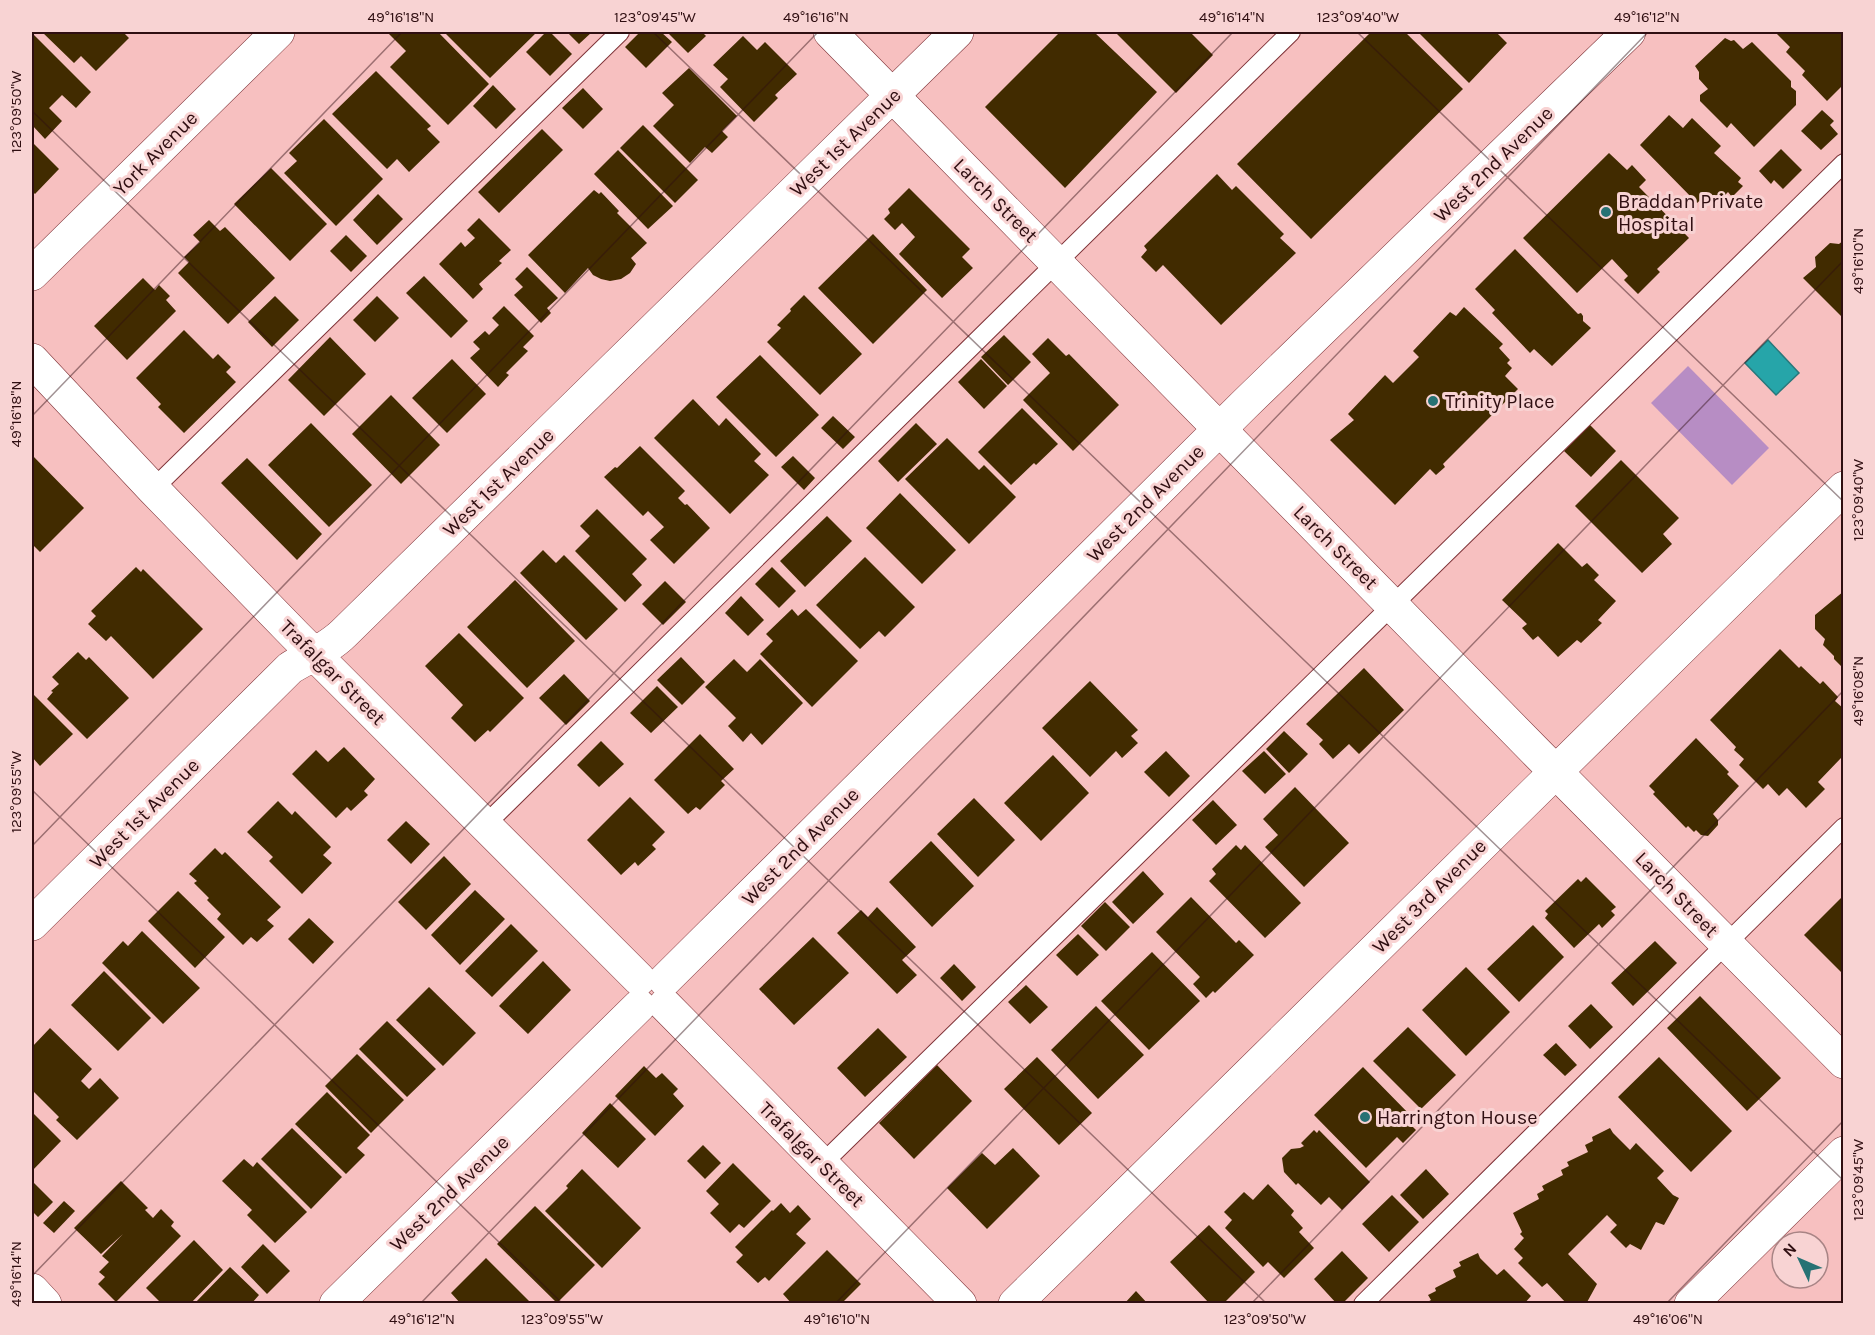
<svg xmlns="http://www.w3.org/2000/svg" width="1875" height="1335" viewBox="0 0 1875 1335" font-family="Karla,sans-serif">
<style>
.green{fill:#b78dc4}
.water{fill:#26a5a9;stroke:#29787b;stroke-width:1.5}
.building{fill:#412b00}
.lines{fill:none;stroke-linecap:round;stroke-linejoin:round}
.service-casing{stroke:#7f3338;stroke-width:20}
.minor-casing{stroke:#7f3338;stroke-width:34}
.secondary-casing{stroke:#7f3338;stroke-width:34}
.service{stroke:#fff;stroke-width:18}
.minor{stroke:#fff;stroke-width:33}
.secondary{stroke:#fff;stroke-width:33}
.ticks{fill:none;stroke:#2f0e11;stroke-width:1.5;stroke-opacity:0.45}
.poi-dot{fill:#277274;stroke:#f8d3d3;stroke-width:2}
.labels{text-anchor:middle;stroke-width:6;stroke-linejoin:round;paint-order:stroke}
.street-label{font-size:20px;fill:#2f0e11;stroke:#f8d3d3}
.poi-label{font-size:20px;fill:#2f0e11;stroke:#f8d3d3;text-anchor:start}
.neatline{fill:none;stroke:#2f0e11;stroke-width:2}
.ticks-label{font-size:15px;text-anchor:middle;fill:#2f0e11}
</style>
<rect width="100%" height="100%" fill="#f7c0c0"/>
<path class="green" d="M1688 366 1769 448 1732 485 1651 403Z"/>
<path class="water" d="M1768 340 1799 373 1776 395 1745 363Z"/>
<path class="building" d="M42 32H123L129 38 96 71 81 56 74 63Z
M387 32H438L489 84 448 125 390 67 406 51Z
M444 32H537L490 78Z
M546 32H550L572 54 550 76 526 52Z
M567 32H592L579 44Z
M640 32H661L672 42 646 68 625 47Z
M667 32H702L706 36 688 53Z
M1060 32H1094L1157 92 1065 188 985 107Z
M1115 32H1190L1213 55 1176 93Z
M1371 32H1405L1463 89 1311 239 1237 164Z
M1418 32H1496L1507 43 1469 83Z
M1775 32H1844V84L1827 101 1802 75 1805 71 1786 52 1790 47Z
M33 34 91 92 76 108 62 95 49 108 62 121 45 139 32 125V35Z
M743 36 757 50 765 42 797 74 775 95 778 98 754 122 720 87 728 79 713 65Z
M1725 38 1731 41 1734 40 1743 49 1752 42 1791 81V87L1796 91V105L1754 147 1731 123 1727 128 1700 101V95L1708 89 1699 79V72L1695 66Z
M689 68 737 116 722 131 728 137 712 153 705 147 690 163 653 126 674 105 662 93Z
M376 71 431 126 427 129 440 142 409 172 397 159 387 169 332 114Z
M493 85 516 109 496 129 473 106Z
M583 88 603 109 583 129 562 108Z
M1822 110 1834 121 1830 125 1838 134 1821 150 1801 131Z
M1669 115 1683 128 1692 118 1721 146 1714 153 1741 178 1738 182 1743 186 1732 197 1728 192 1715 205 1705 196 1697 203 1640 145Z
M324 119 383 179 336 226 284 173 297 161 289 153Z
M643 125 698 180 675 203 620 148Z
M542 129 563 150 499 213 478 192Z
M32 142 59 169 35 194 32 191Z
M1781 149 1802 170 1783 189 1774 180 1771 184 1759 171Z
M618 150 673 206 648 229 594 174Z
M1609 153 1627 170 1632 165 1646 180 1639 187 1689 238 1657 269 1660 272 1638 294 1624 280 1628 276 1612 259 1577 293 1523 238Z
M271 168 327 224 290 261 234 204Z
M1217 174 1232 190 1236 186 1284 234 1280 238 1296 253 1221 325 1163 265 1156 272 1141 257 1147 250 1144 246Z
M909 188 970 249 962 257 973 268 942 298 899 254 915 237 902 223 895 230 884 219 890 213 888 209Z
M594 190 599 194 601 192 619 211 617 213 647 243 631 258 636 264 630 273 621 279 610 281 601 279 593 275 588 268 565 293 528 255Z
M378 194 403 219 377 245 353 220Z
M479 218 511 250 499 261 502 263 479 284 483 289 473 299 439 264 461 242 465 247 475 238 467 230Z
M209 220 220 231 225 227 275 278 228 324 178 273 189 262 184 257 200 242 193 235Z
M873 234 927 290 873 344 818 288Z
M346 235 367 256 351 272 330 251Z
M1844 240V319L1803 278 1816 267 1815 257 1830 243 1839 244Z
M1515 249 1578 314 1581 313 1583 316V321L1591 328 1552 366 1534 349 1530 353 1492 313 1495 310 1475 289Z
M527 267 558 298 547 308 551 313 541 323 514 295 523 287 515 279Z
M424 276 468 321 451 338 406 293Z
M143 278 155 290 159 285 170 296 166 300 176 311 127 360 94 326Z
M804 295 862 354 820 395 767 342 781 328 777 325 791 311 790 309Z
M275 296 299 320 272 347 248 322Z
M377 296 399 318 375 342 353 320Z
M504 306 534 336 523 347 528 351 506 373 509 375 498 387 470 358 480 349 473 342 485 331 489 335 499 325 492 318Z
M1464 307 1503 344 1499 348 1510 360 1507 363 1512 368 1505 376 1518 389 1443 464 1445 467 1436 475 1430 469 1395 505 1330 440 1354 420 1348 414 1385 375 1393 383 1419 357 1413 351 1450 312 1456 316Z
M184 330 213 359 218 354 231 367 226 372 236 382 184 433 158 407 161 404 136 378Z
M1004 335 1031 362 1008 385 981 357Z
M330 337 366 374 324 416 288 380Z
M1048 338 1066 356 1069 354 1119 405 1073 451 1023 400 1050 373 1032 354Z
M760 355 819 415 776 457 716 397Z
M452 359 486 394 447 433 412 398Z
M981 359 1007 386 984 409 958 382Z
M391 395 440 445 401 484 352 434Z
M693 399 719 426 726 418 761 454 754 461 769 475 730 514 654 438Z
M1022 408 1058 444 1036 465 1034 463 1011 485 978 452Z
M833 416 855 437 843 449 821 428Z
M311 423 372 485 329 527 268 465Z
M916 423 937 444 898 482 878 461Z
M1590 425 1616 451 1591 477 1564 451Z
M947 438 979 470 984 465 1016 497 969 544 905 479Z
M640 446 685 491 678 498 685 505 687 504 710 528 674 564 650 540 664 527 648 511 643 516 604 477 615 467 617 468Z
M32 455 84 508 40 552 32 544Z
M793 456 815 478 804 490 781 467Z
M247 458 322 534 297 560 221 483Z
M1621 460 1679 518 1663 534 1672 544 1642 573 1575 506Z
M900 493 956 550 922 584 866 528Z
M597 509 647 559 632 574 642 585 625 602 575 551 590 536 580 526Z
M827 516 852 541 805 587 780 561Z
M1558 543 1582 567 1587 563 1599 575 1594 580 1616 601 1598 620 1602 623 1581 643 1577 640 1558 657 1538 636 1533 640 1522 628 1527 624 1502 600Z
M543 550 556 563 564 555 618 609 586 640 520 573Z
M865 557 915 607 885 637 879 631 860 649 816 605Z
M136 567 141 572 143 569 203 629 153 679 111 636 106 641 88 624 96 616 91 611Z
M772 567 796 591 779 608 755 584Z
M515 580 575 641 527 688 467 627Z
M665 581 686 602 663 625 642 604Z
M1844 591V669L1834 659V656L1823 645 1825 639 1815 629V615Z
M741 596 764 620 748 636 725 613Z
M792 609 798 616 806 609 858 661 812 707 760 654 773 641 766 634Z
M459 633 524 698 490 732 488 730 475 742 451 718 463 705 425 666Z
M1780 649 1799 668 1801 666 1820 684 1823 681 1838 697 1835 701 1844 709V761L1841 758 1818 782 1825 789 1806 808 1787 788 1779 796 1768 784 1763 789 1739 765 1744 759 1734 750 1736 747 1710 720Z
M78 652 86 660 89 657 129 698 87 739 47 699 53 692 51 691 59 684 52 677Z
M681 657 705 682 682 705 657 680Z
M734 659 747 672 760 659 803 703 762 745 751 733 743 742 728 726 736 718 705 687Z
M1364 668 1404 710 1359 754 1349 744 1333 759 1319 744 1323 740 1306 724Z
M564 674 590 701 566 725 539 698Z
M1090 681 1138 730 1131 736 1138 743 1122 758 1116 751 1090 777 1042 728Z
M657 686 678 707 651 733 630 713Z
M32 693 73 734 40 766 32 757Z
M1284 731 1308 754 1289 773 1266 749Z
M700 734 734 769 721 781 725 785 700 810 696 807 688 814 654 780Z
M1696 738 1729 772 1727 774 1739 786 1713 814 1718 820V825L1708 836 1701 835 1696 830 1694 832 1688 826 1686 828 1653 794 1655 792 1649 786Z
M601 741 624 764 599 787 577 765Z
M344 747 375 779 364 791 368 795 351 811 347 807 336 818 292 774 316 750 328 762Z
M1166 751 1190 776 1169 797 1144 772Z
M1264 751 1286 774 1265 794 1242 771Z
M1053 755 1089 793 1041 841 1004 803Z
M1295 787 1349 843 1304 887 1265 847 1278 835 1263 819Z
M630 797 665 832 652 845 656 849 638 866 635 862 621 875 587 840Z
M974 798 1015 840 978 877 937 834Z
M1213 800 1237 825 1216 845 1192 820Z
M278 801 292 815 295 811 331 847 323 855 332 863 302 894 269 861 273 857 247 832Z
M406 821 430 844 411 864 387 840Z
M931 841 974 886 932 927 889 882Z
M1236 845 1241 850 1245 845 1301 903 1265 938 1209 881 1216 874 1212 869Z
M215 848 222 855 225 852 281 907 267 920 274 926 257 942 251 937 243 945 217 919 221 914 207 900 209 898 194 883 197 881 189 874Z
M444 856 471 884 426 930 398 902Z
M1143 871 1164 894 1133 924 1112 902Z
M1586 877 1616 907 1611 911 1615 915 1602 928 1599 924 1574 948 1545 918 1548 914 1545 911 1578 879 1581 882Z
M475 890 505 919 460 965 431 935Z
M178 891 225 937 195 968 148 921Z
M1844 895V975L1804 935Z
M1191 897 1236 943 1239 940 1254 955 1215 993 1213 991 1206 998 1193 984 1200 977 1156 932Z
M1105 902 1130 927 1106 951 1081 926Z
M877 907 916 947 902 960 917 975 897 994 837 933 861 910 868 917Z
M309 918 334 942 313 964 288 939Z
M511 924 538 951 492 997 465 971Z
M1533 925 1564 957 1519 1002 1487 969Z
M142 931 200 988 163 1024 102 963 123 941 128 946Z
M1078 934 1099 955 1077 976 1056 955Z
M813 937 849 973 794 1025 759 989Z
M1655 941 1677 963 1633 1006 1611 983Z
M1152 952 1200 1001 1149 1050 1101 1001Z
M543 961 571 990 528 1034 499 1006Z
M954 964 976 987 962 1001 940 978Z
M1466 967 1510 1012 1466 1056 1422 1010Z
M104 971 151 1018 118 1051 71 1005Z
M1026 985 1048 1007 1030 1024 1008 1002Z
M429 987 476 1033 443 1066 396 1020Z
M1700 996 1781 1078 1747 1111 1667 1028Z
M1591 1004 1613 1027 1590 1049 1568 1026Z
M1096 1006 1144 1055 1098 1099 1051 1050Z
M387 1021 436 1069 407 1097 359 1049Z
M1408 1027 1456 1075 1421 1109 1373 1061Z
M50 1028 92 1069 81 1081 89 1089 100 1078 119 1098 77 1140 56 1120 59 1117 33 1091 32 1093V1047Z
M878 1028 907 1057 865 1097 837 1068Z
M1556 1043 1577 1065 1565 1076 1543 1055Z
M357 1054 404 1100 371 1133 325 1086Z
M1037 1057 1092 1113 1059 1145 1004 1089Z
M1659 1057 1732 1131 1691 1172 1618 1097Z
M937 1065 972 1101 914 1159 879 1123Z
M644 1066 656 1078 662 1073 678 1089 673 1094 684 1106 655 1136 615 1096Z
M1363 1067 1415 1120 1411 1125 1416 1130 1403 1143 1397 1137 1366 1168 1314 1115Z
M327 1092 370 1135 357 1148 365 1155 346 1174 295 1124Z
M610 1103 646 1139 618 1168 582 1133Z
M32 1112 61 1141 32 1171Z
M292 1128 342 1177 311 1209 261 1159Z
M1610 1128 1613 1133 1630 1150 1636 1143 1664 1171 1657 1178 1673 1195 1679 1198 1664 1225 1656 1222 1641 1250 1630 1244 1626 1248 1610 1232 1617 1225 1607 1215 1568 1254 1597 1284 1586 1304H1567L1547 1283 1542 1287 1518 1263 1523 1258 1514 1249 1524 1238 1520 1234 1522 1232 1513 1213 1539 1199 1537 1194 1544 1190 1542 1186 1563 1175 1561 1170 1569 1166 1567 1162 1588 1152 1585 1145 1593 1141 1592 1137Z
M1314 1130 1317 1133 1319 1130 1370 1182 1342 1210 1329 1197 1321 1205 1298 1183 1296 1185 1284 1172 1282 1158 1291 1149 1300 1148 1304 1146 1301 1143Z
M703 1145 721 1163 705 1179 687 1161Z
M1013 1148 1040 1176 987 1229 947 1188 982 1153 995 1165Z
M244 1159 253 1167 257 1162 307 1212 275 1243 247 1215 252 1210 222 1181Z
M733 1163 771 1201 744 1228 739 1224 730 1233 710 1213 719 1204 706 1191Z
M582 1169 641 1228 602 1268 545 1211 568 1188 566 1186Z
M1426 1169 1449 1194 1423 1219 1400 1195Z
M32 1181 53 1202 38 1217 32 1211Z
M121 1181 148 1208 145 1210 153 1218 161 1209 174 1222 171 1226 181 1236 116 1302 98 1284 105 1277 99 1272 109 1262 102 1256 123 1234 101 1254 74 1228Z
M1268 1184 1294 1211 1291 1215 1303 1228 1299 1232 1314 1248 1284 1278 1268 1262 1263 1267 1225 1228 1232 1220 1224 1212 1244 1192 1253 1200Z
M1392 1195 1419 1222 1389 1252 1362 1224Z
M64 1201 75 1211 54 1233 43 1223Z
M781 1203 790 1213 798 1205 811 1219 796 1234 806 1243 769 1281 765 1277 758 1283 736 1262 743 1255 735 1247 772 1210 773 1211Z
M535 1206 595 1265 557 1303 497 1244Z
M1209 1225 1255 1272 1223 1304H1210L1170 1262Z
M194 1240 223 1270 190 1304H162L146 1288Z
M263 1244 290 1271 267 1294 241 1267Z
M827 1250 861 1284 841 1304H792L783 1294Z
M1342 1251 1368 1278 1342 1304H1337L1314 1279Z
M1478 1253 1480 1258 1497 1275 1504 1269 1531 1296 1524 1304H1424L1431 1300 1428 1295 1436 1291 1435 1288 1456 1277 1453 1270 1461 1266 1459 1262Z
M486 1258 532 1304H461L451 1293Z
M230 1267 259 1295 251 1304H194Z
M1136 1291 1148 1304H1124Z"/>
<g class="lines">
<g class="service-casing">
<path id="service" d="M153 489 620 32
M485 825 1291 32
M822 1164 1844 163
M1363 1304 1844 827"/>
</g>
<g class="minor-casing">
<path id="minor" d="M830 32 1538 754 1844 1062
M32 274 278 32
M32 360 153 489 295 635 639 979
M32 924 290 668C308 657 329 648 344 633L957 32
M665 980 1245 404 1629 32
M665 1005 960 1304
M32 1290 45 1304
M336 1304 639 1006
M1015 1304 1844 488"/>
</g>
<g class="secondary-casing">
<path id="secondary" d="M1691 1304 1844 1153"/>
</g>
<use href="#service" class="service"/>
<use href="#minor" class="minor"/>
<use href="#secondary" class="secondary"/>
</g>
<path class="ticks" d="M653 32 1844 1181M1357 32 1844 502M32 111 1267 1304M32 416 402 32M32 790 563 1304M32 846 818 32M32 1276 1233 32M420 1304 1648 32M835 1304 1844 260M1251 1304 1844 690M1666 1304 1844 1120"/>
<g class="poi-dot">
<circle cx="1606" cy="212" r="6"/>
<circle cx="1433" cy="401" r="6"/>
<circle cx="1365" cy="1117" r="6"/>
</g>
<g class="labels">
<g class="street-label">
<text transform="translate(845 142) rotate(-44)" y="7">West 1st Avenue</text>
<text transform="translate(155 153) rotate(-45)" y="7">York Avenue</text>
<text transform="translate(1493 164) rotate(-44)" y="7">West 2nd Avenue</text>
<text transform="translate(996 200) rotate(45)" y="7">Larch Street</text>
<text transform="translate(498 482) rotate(-44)" y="7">West 1st Avenue</text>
<text transform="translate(1145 503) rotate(-45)" y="7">West 2nd Avenue</text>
<text transform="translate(1336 547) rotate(45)" y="7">Larch Street</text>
<text transform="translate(333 672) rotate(45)" y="7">Trafalgar Street</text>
<text transform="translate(144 813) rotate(-45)" y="7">West 1st Avenue</text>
<text transform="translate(800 846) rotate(-45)" y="7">West 2nd Avenue</text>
<text transform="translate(1677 894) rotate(46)" y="7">Larch Street</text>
<text transform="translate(1429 896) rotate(-45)" y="7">West 3rd Avenue</text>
<text transform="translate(812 1154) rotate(45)" y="7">Trafalgar Street</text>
<text transform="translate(449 1193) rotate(-44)" y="7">West 2nd Avenue</text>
</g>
<g class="poi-label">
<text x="1618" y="208">Braddan Private<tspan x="1618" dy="23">Hospital</tspan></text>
<text x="1445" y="408">Trinity Place</text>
<text x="1377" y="1124">Harrington House</text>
</g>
</g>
<rect width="1875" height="1335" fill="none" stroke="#f8d3d3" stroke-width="66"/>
<g transform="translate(1800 1260) rotate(314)"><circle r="28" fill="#f8d3d3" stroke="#a88485" stroke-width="1.5"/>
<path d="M0-4.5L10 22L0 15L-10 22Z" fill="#277274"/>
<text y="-9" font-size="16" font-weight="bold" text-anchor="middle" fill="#2f0e11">N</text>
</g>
<rect x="33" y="33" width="1809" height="1269" class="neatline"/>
<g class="ticks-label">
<text x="401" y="22">49°16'18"N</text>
<text x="655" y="22">123°09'45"W</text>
<text x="816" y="22">49°16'16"N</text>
<text x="1232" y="22">49°16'14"N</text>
<text x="1358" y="22">123°09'40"W</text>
<text x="1647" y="22">49°16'12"N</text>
<text transform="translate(16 112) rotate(-90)" y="5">123°09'50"W</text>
<text transform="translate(1858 261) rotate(-90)" y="5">49°16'10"N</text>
<text transform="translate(16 414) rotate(-90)" y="5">49°16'18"N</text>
<text transform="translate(1858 500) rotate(-90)" y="5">123°09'40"W</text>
<text transform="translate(1858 691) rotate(-90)" y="5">49°16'08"N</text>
<text transform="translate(16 792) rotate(-90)" y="5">123°09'55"W</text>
<text transform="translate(1858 1180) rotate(-90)" y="5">123°09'45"W</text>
<text transform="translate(16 1274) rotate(-90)" y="5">49°16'14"N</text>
<text x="422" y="1324">49°16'12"N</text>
<text x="562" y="1324">123°09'55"W</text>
<text x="837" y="1324">49°16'10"N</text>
<text x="1265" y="1324">123°09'50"W</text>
<text x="1668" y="1324">49°16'06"N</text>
</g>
</svg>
